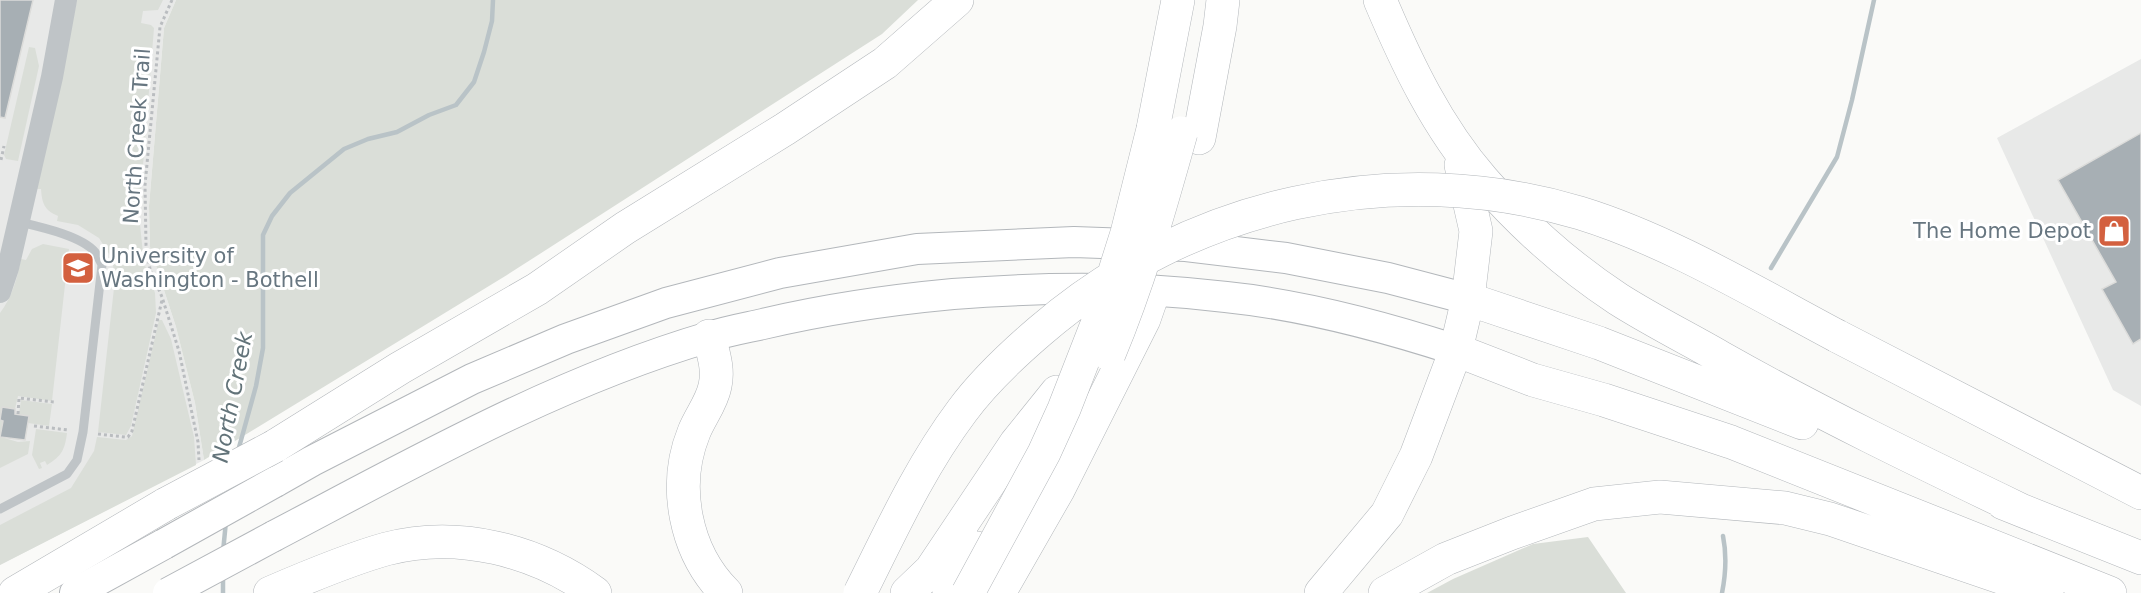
<svg xmlns="http://www.w3.org/2000/svg" width="2141" height="593" viewBox="0 0 2141 593" font-family="'DejaVu Sans',sans-serif">
<style>
.built{fill:#e8e9e8}
.green{fill:#daded8}
.lines{fill:none;stroke-linecap:round;stroke-linejoin:round}
.stream{stroke:#b9c3c7;stroke-width:4.5}
.building{fill:#a7afb4;stroke:#dcdcda;stroke-width:1.5}
.trunk-casing{stroke:#b3b7bb;stroke-width:32}
.motorway-casing{stroke:#b3b7bb;stroke-width:34}
.path{stroke:#babdc0;stroke-width:3;stroke-dasharray:3 3;stroke-linecap:butt}
.service{stroke:#bfc4c7;stroke-width:9}
.tertiary{stroke:#bfc4c7;stroke-width:22}
.trunk{stroke:#fff;stroke-width:30}
.motorway{stroke:#fff;stroke-width:33}
.trunk-bridge-casing{stroke:#b3b7bb;stroke-width:32;stroke-linecap:butt}
.motorway-bridge-casing{stroke:#b3b7bb;stroke-width:34;stroke-linecap:butt}
.trunk-bridge{stroke:#fff;stroke-width:30}
.motorway-bridge{stroke:#fff;stroke-width:33}
.labels{text-anchor:middle;stroke-width:6;stroke-linejoin:round;paint-order:stroke}
.street-label{font-size:21px;fill:#677680;stroke:#fff}
.poi-label{font-size:21px;fill:#677680;stroke:#fff;text-anchor:end}
.water-label{font-size:22px;font-style:italic;fill:#627379;stroke:#fff}
</style>
<rect width="100%" height="100%" fill="#fafaf8"/>
<path class="built" d="M0 0H176L164 28 149 206 150 247 176 327 195 403 204 460 0 565Z
M2141 59V406L2113 390 1997 138Z"/>
<path class="green" d="M77 0H163L158 10 143 11 141 23 151 25 154 28 139 215 144 263 155 293 156 313 131 426 126 435 98 432 114 288 113 260 99 238 78 225 57 221 58 216C44 210 42 203 41 189H37Z
M176 0H918L882 34 507 275 204 460 195 403 176 327 150 247 149 206 164 28Z
M29 47 35 48 39 66 18 161 6 159 4 155Z
M43 244 69 249 52 401 18 396 15 409 2 407 0 420 3 421 1 437 18 442 30 441 28 454 0 468V313C12 297 17 279 21 259L26 260 32 249Z
M73 252 77 255 80 253 86 263 85 280 83 282H70Z
M159 320H162L171 339 194 437 196 465 0 565V525L71 488 94 451 97 437 126 440 132 436Z
M21 400 52 404 49 426 28 423V416L19 414Z
M36 429 67 433C65 449 62 456 47 465L45 461 40 463 42 468 39 469 32 455Z
M1588 537 1626 593H1427L1453 579 1533 544Z"/>
<g class="lines">
<path class="stream" d="M1771 268 1837 157 1852 100 1874 0
M238 451 256 386 263 348V235L272 216 290 193 344 149 368 139 397 132 429 115 456 105 474 82 484 52 492 21 493 0
M223 552 226 521
M223 593V575
M1722 593C1726 573 1727 556 1723 536"/>
</g>
<path class="building" d="M0 0H33L5 118 0 117Z
M2141 133V339L2133 344 2102 289 2116 282 2058 180Z
M2 407 15 409V414L29 416 25 440 0 437 3 421 0 420Z"/>
<g class="lines">
<g class="trunk-casing">
<path id="trunk" d="M275 482 312 461 472 379 566 339 666 303 780 273 917 249 1074 242 1186 246 1286 258 1388 278 1468 299
M274 536C415 462 556 382 709 337 727 331 745 328 763 324 826 309 889 300 953 294 1044 287 1136 286 1226 297 1304 305 1382 326 1456 350
M75 593 164 544"/>
</g>
<g class="motorway-casing">
<path id="motorway" d="M1380 0C1407 64 1437 127 1483 180 1522 225 1568 266 1618 299 1651 320 1687 338 1720 357 1819 413 1921 462 2023 511
M1153 129 1178 0
M1199 138 1220 26 1223 0
M1468 299 1599 343 1802 423
M709 336C713 353 719 369 715 386 712 402 700 417 694 432 672 486 685 552 726 593
M1837 336 2141 493
M1456 350 1533 380 1604 400 1731 442 2110 593
M275 446 400 368 537 289 625 228 785 129 885 63 957 0
M2003 503 2141 558
M15 593 166 504
M270 593C307 577 347 560 386 549 458 530 536 550 595 593
M907 593 931 570 1016 443 1057 392
M949 593 977 548
M999 593 1058 490 1144 319 1152 296
M1321 593 1387 514 1416 456 1456 350 1468 299 1476 231 1461 165
M1385 593 1446 559 1512 533 1594 504 1660 497 1785 508 1830 519 2047 593"/>
</g>
<path class="path" d="M172 0 160 27 145 185 146 245 150 269 162 297 179 351 198 442 199 460
M1 160 4 146
M18 414 19 398 54 402
M34 426 68 430
M98 434 125 437H128L132 431 162 300"/>
<path class="service" d="M0 509 67 474 77 460 83 432 102 265C100 261 98 256 95 252 82 236 41 227 20 222"/>
<path class="tertiary" d="M0 292 8 268 52 77 66 0"/>
<use href="#trunk" class="trunk"/>
<use href="#motorway" class="motorway"/>
<g class="trunk-bridge-casing">
<path id="trunk-bridge" d="M164 544 275 482
M168 593 274 536"/>
</g>
<g class="motorway-bridge-casing">
<path id="motorway-bridge" d="M1109 354C1139 282 1160 208 1181 133
M166 504 275 446
M860 593C891 531 920 467 962 411 984 381 1012 355 1040 331 1188 203 1392 157 1580 213 1668 240 1756 293 1837 336
M968 593 1044 453 1064 409 1103 309 1127 233 1153 129"/>
</g>
<use href="#trunk-bridge" class="trunk-bridge"/>
<use href="#motorway-bridge" class="motorway-bridge"/>
</g>
<defs>
<g id="shop-square" transform="scale(1.725)"><rect x="-9" y="-9" width="18" height="18" rx="4" fill="#d3603f" stroke="#fff"/><path d="M-5-2.5h2.3a2.7 3.5 0 0 1 5.4 0H5L5.5 6h-11ZM-1.5-2.5h3a1.5 2.3 0 0 0-3 0Z" fill="#fff"/></g>
<g id="university-square" transform="scale(1.725)"><rect x="-9" y="-9" width="18" height="18" rx="4" fill="#d3603f" stroke="#fff"/><path d="M0-5L7-2L0 1L-7-2ZM-4 1L0 2.5L4 1V4Q0 6-4 4Z" fill="#fff"/></g>
</defs>
<g fill-rule="evenodd">
<use href="#shop-square" x="2114" y="231"/>
<use href="#university-square" x="78" y="268"/>
</g>
<g class="labels">
<g class="street-label">
<text transform="translate(137 136) rotate(-86)" y="7">North Creek Trail</text>
</g>
<g class="poi-label">
<text x="2091" y="238">The Home Depot</text>
<text x="101" y="263" text-anchor="start">University of<tspan x="101" dy="24">Washington - Bothell</tspan></text>
</g>
<g class="water-label">
<text transform="translate(232 397) rotate(-79)" y="8">North Creek</text>
</g>
</g>
</svg>
